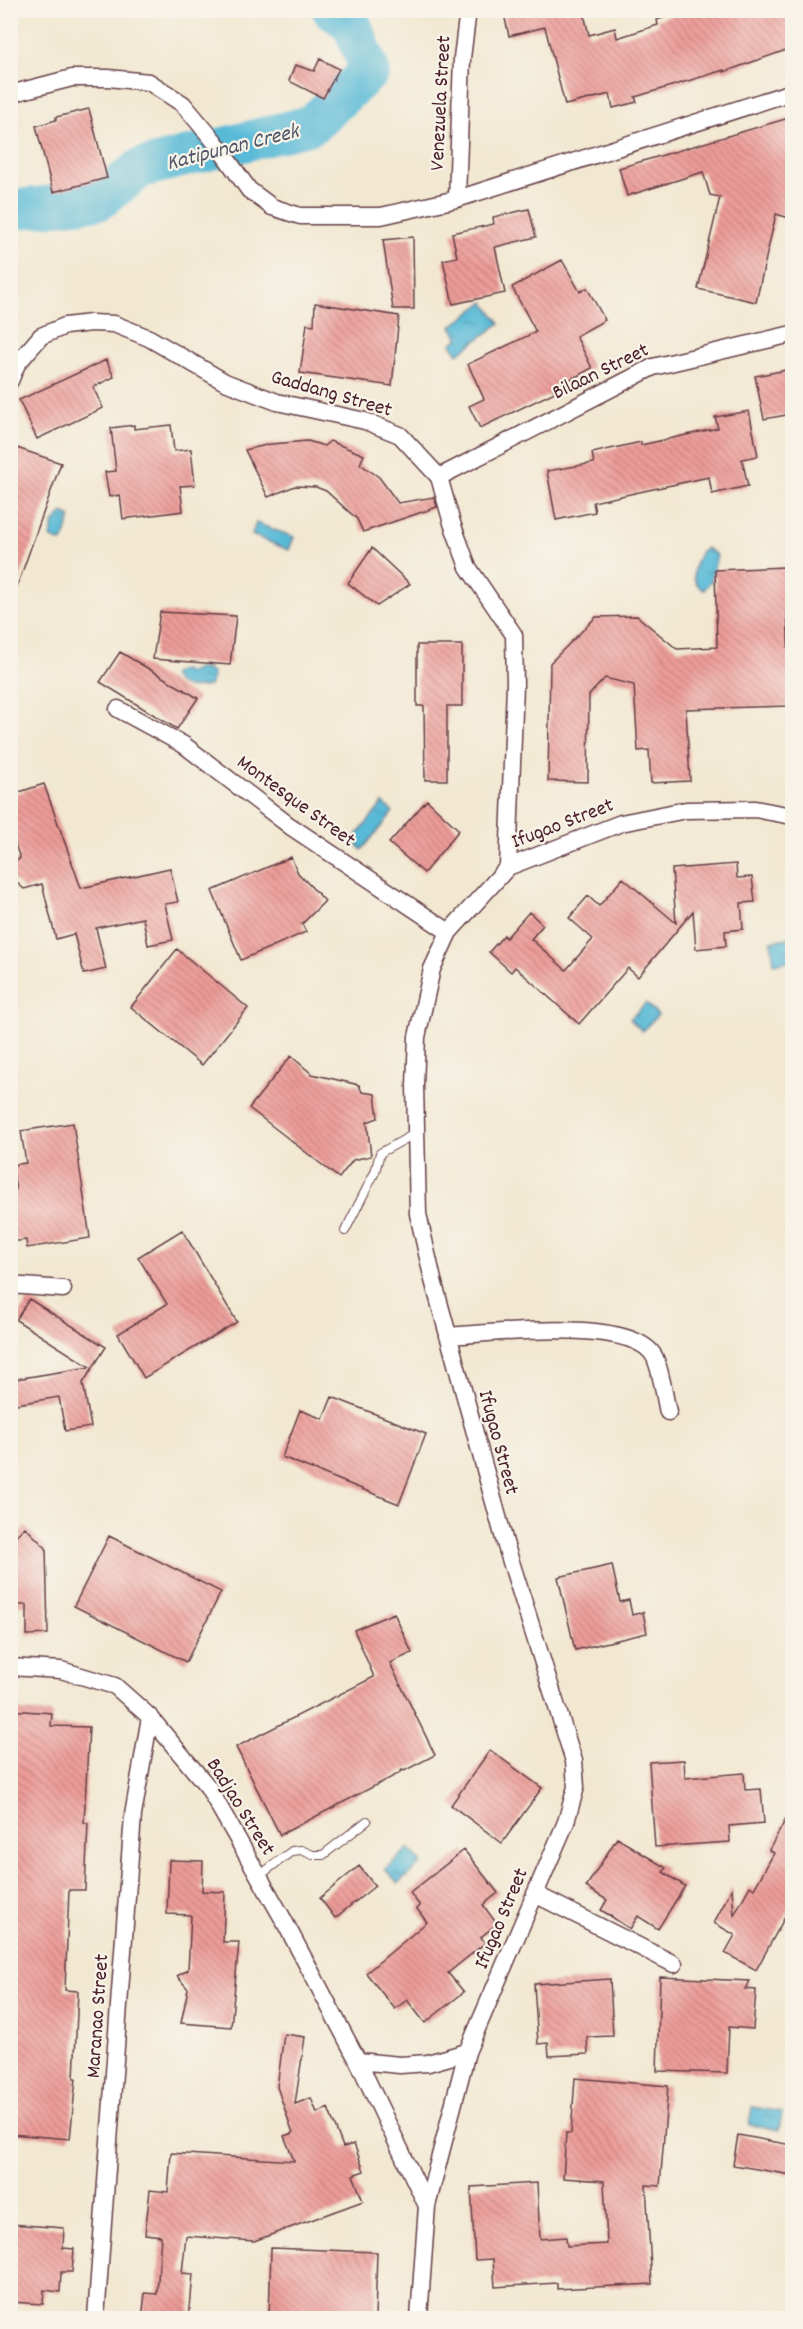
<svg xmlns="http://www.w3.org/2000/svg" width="803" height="2329" viewBox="0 0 803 2329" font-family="Dekko,sans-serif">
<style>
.water{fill:url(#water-ripples);stroke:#516c81;stroke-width:1.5}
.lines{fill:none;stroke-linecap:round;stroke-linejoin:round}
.river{stroke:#58bad7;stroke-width:40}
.building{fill:url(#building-back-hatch)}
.service-casing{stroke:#633d44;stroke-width:10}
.minor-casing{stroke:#633d44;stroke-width:19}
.service{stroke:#fff;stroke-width:8}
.minor{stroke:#fff;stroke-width:16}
.labels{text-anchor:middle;stroke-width:4.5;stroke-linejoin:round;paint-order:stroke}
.street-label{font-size:21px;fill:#4a1f2b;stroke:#f7f3e8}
.water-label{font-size:22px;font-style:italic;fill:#4f5567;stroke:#f7f3e8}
</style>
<defs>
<pattern id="water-ripples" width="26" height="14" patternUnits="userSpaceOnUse" patternTransform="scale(1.5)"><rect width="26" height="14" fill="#58bad7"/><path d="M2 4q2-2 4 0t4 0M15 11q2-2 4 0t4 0" fill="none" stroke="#4b97af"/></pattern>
<pattern id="building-back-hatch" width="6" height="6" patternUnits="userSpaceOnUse" patternTransform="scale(1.5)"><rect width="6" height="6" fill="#ed9c99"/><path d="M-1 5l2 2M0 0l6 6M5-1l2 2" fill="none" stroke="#c27f7d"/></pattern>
</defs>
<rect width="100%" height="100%" fill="#f7f3e8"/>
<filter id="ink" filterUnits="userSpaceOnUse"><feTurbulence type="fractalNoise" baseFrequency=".0167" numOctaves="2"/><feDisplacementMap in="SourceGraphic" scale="12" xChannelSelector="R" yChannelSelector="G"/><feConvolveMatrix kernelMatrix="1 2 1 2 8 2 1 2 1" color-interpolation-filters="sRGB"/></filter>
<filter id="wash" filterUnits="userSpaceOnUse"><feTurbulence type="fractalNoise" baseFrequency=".008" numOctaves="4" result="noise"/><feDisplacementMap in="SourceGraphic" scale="24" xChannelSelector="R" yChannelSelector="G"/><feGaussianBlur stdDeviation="1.35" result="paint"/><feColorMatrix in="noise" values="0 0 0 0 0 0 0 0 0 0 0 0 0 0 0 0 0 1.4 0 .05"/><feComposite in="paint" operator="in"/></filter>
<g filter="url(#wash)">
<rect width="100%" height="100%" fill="#f2e8d2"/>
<path class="water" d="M484 302 500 323 458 354 451 344 459 338 451 327Z
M63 513 71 517 64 539 61 542 50 537 54 522Z
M256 523 294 537 289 550 252 535Z
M706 548 717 555 711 581 704 590C688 582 694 564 701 551Z
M198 669H205L212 673 213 678 209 686C196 688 180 691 172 676L177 671 183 670 188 673Z
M383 803 393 812 362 850 352 841Z
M792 937V960L774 964 771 941Z
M646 1003 658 1015 642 1031 630 1019Z
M409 1848 422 1863 398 1884 385 1869Z
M752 2107 782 2112 779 2130 749 2125Z"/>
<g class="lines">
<path class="river" d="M10 210 100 200 141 168 311 125 370 71 351 23 332 10"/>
</g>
<g id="blocks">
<path class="building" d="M503 10H583L589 35 615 28 617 38 658 25 657 20 686 10H792V48L724 72V70L635 97 637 102 613 108 610 94 565 105 545 27 509 36Z
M320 59 339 69 323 98 289 81 295 65 314 71Z
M89 109 107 178 53 192 36 126 56 120V117Z
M792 117V219L776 214 756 302 698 289 720 197 710 195 703 172 627 196 619 168Z
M529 209 536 237 495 247 505 293 453 304 443 260 457 257 452 233 494 224 493 217Z
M413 237 414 309H393L383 240Z
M562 260 580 292 587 288 605 320 576 336 592 368 553 389 555 392 480 428 469 406 484 399 468 364 536 332 512 287Z
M315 303 399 316 392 386 300 373 307 324 314 325Z
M106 360 114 377 93 387 103 408 37 439 19 400Z
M792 369V414L764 419 755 376Z
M749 411 758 456 742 459 748 486 712 494 709 477 593 502 595 512 556 520 547 471 594 463 592 453 641 442V445L718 428 715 417Z
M134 425V429L171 425 174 451 191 449 195 485 180 486 183 511 123 519 120 495 109 497 105 472 116 471 111 428Z
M308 441 324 446 330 441 364 455 360 464 379 477 398 503 434 497 437 507 363 532 357 519 326 491 316 487 295 486 268 497 245 450 271 444Z
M14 447 61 463 14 595 10 594V457Z
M372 548 410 584 377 606 348 583Z
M786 567 790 706 686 709 690 781 651 783 649 750 638 751 634 685 605 678 589 695 588 782 548 781 550 663 596 617 637 616 677 649 717 647 715 570Z
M160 612 236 616 230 665 153 659Z
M417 645H462V706H447V780H425L424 706H417Z
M120 652 198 698 177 729 100 682Z
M44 784 81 888 170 868 178 902 165 904 173 940 148 945 143 918 96 928 106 969 84 974 74 934 56 939 42 884 24 889 10 877V867L20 858 10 831V795Z
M427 800 459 830 424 873 389 843Z
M291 857 298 873 325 901 302 924 306 932 241 960 212 891Z
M736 864 737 878 752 877 755 902 741 903 743 929 725 931 726 946 696 949 693 911 638 977 628 968 579 1024 515 967 511 972 489 952 504 935 506 938 529 912 543 925 531 939 566 970 593 939 569 918 588 896 599 906 623 878 676 923 672 869Z
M177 949 248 1008 202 1065 131 1007Z
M291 1056 312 1074 359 1085 362 1092 375 1094 378 1118 367 1122 371 1156 353 1160 339 1178 249 1108Z
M73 1123 90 1238 27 1248 26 1240 10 1242V1191L16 1190 12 1165 26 1163 21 1131Z
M182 1230 237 1322 144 1378 118 1334 167 1304 138 1257Z
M29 1299 106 1347 83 1383 91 1427 65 1431 59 1397 10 1405V1380L90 1367 16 1320Z
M332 1397 426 1434 399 1504 282 1457 300 1410 323 1419Z
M25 1527 46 1548 48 1634 27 1635V1605H10V1541Z
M109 1536 221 1592 186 1662 74 1606Z
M612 1565 620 1602 629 1600 632 1615 643 1612 647 1633 575 1650 558 1577Z
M394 1613 412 1653 390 1663 435 1755 404 1771 402 1770 398 1774 280 1835 236 1747 374 1677 354 1630Z
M10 1710 52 1713 51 1726 89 1727 84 1823H88L85 1890H69L65 1990 78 1991 74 2078H76L70 2139 10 2134Z
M490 1750 542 1788 502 1843 451 1805Z
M684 1760 685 1778 744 1773 745 1790 761 1789 764 1823 729 1826 730 1842 655 1847 649 1762Z
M792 1808V1904L756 1970 725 1953 735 1935 714 1923 732 1888 734 1915 750 1886 754 1889 774 1853 769 1850Z
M617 1838 666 1868 663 1872 685 1886 658 1929 638 1916 630 1929 601 1910 607 1900 586 1887Z
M464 1850 498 1893 483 1905 497 1924 481 1937 485 1943 448 1973 464 1992 425 2023 407 2000 395 2009 366 1973 427 1922 417 1909 420 1906 410 1893Z
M169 1860 203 1861 202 1891 225 1892 223 1942H239L231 2027 181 2023 188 1989 177 1976 188 1970 191 1915 167 1914Z
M359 1866 375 1886 335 1918 320 1898Z
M660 1977 750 1981 745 1989 756 1990 753 2029 729 2027 727 2073 657 2071Z
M610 1979 613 2036 587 2037 588 2054 549 2056 548 2043 538 2044 534 1984Z
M284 2034 305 2037 295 2104 311 2098 317 2113 328 2108 343 2147 354 2144 364 2171 353 2175 363 2201 254 2241 186 2236 182 2273 193 2274 189 2319H142L145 2293 157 2294 161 2236 145 2234 150 2190 168 2192 171 2153 294 2161 284 2136 293 2133 277 2087Z
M575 2078 668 2086 660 2186 646 2185 652 2284 557 2289V2283L495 2287 493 2259 475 2260 471 2187 537 2183 540 2239 566 2237 567 2246 607 2244 604 2181 563 2178 566 2133H571Z
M738 2135 792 2145V2175L733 2165Z
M10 2224 64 2228 63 2248 74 2249 72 2272H61L60 2292 44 2290 43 2304 10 2302Z
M271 2248 377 2252 375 2319H269Z"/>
</g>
</g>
<g filter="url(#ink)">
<use href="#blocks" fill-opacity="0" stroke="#633d44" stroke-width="1.5"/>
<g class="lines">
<g class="service-casing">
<path id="service" d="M345 1231 375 1172 380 1153 416 1133
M259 1876 292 1851 301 1850 313 1855H323L367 1821"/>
</g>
<g class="minor-casing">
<path id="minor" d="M10 94 72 78H108L149 82 183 104 215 142 249 190 272 207 300 216H381L457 199 792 92
M457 199 462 58 468 10
M10 381 17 364 41 336 65 326 91 323 114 324 149 338 225 382 277 402 365 421 400 435 439 477 452 523 468 567 514 635 515 685 508 867
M439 477 653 367 792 334
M118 709 184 745 290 826 449 932
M10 1285 63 1289
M448 1336C489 1334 636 1315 655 1358 662 1374 664 1395 668 1412
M10 1667 61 1670 115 1686 150 1717 208 1787 282 1917 358 2061 427 2206
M535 1894 674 1964
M358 2061 400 2065 428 2063 467 2052
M96 2318 133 1815 150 1717
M419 2318 427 2206 467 2052 566 1822 576 1787 574 1761 506 1546 433 1280 418 1214 415 1085 417 1037 432 969 449 932 508 867 621 823 686 810 755 809 792 816"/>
</g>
<use href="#service" class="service"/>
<use href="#minor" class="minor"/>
</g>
</g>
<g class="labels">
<g class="street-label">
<text transform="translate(439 103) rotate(-87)" y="7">Venezuela Street</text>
<text transform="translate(600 370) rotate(-26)" y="7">Bilaan Street</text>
<text transform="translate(332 392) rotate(16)" y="7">Gaddang Street</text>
<text transform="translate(297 800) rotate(36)" y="7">Montesque Street</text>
<text transform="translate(562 822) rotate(-21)" y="7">Ifugao Street</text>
<text transform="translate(500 1442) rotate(75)" y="7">Ifugao Street</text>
<text transform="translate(242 1806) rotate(58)" y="7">Badjao Street</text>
<text transform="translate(500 1918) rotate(-67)" y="7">Ifugao Street</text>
<text transform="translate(96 2016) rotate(-86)" y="7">Maranao Street</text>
</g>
<g class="water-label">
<text transform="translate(232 145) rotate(-14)" y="8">Katipunan Creek</text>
</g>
</g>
<rect width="803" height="2329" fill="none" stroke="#f7f3e8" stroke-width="36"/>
</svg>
